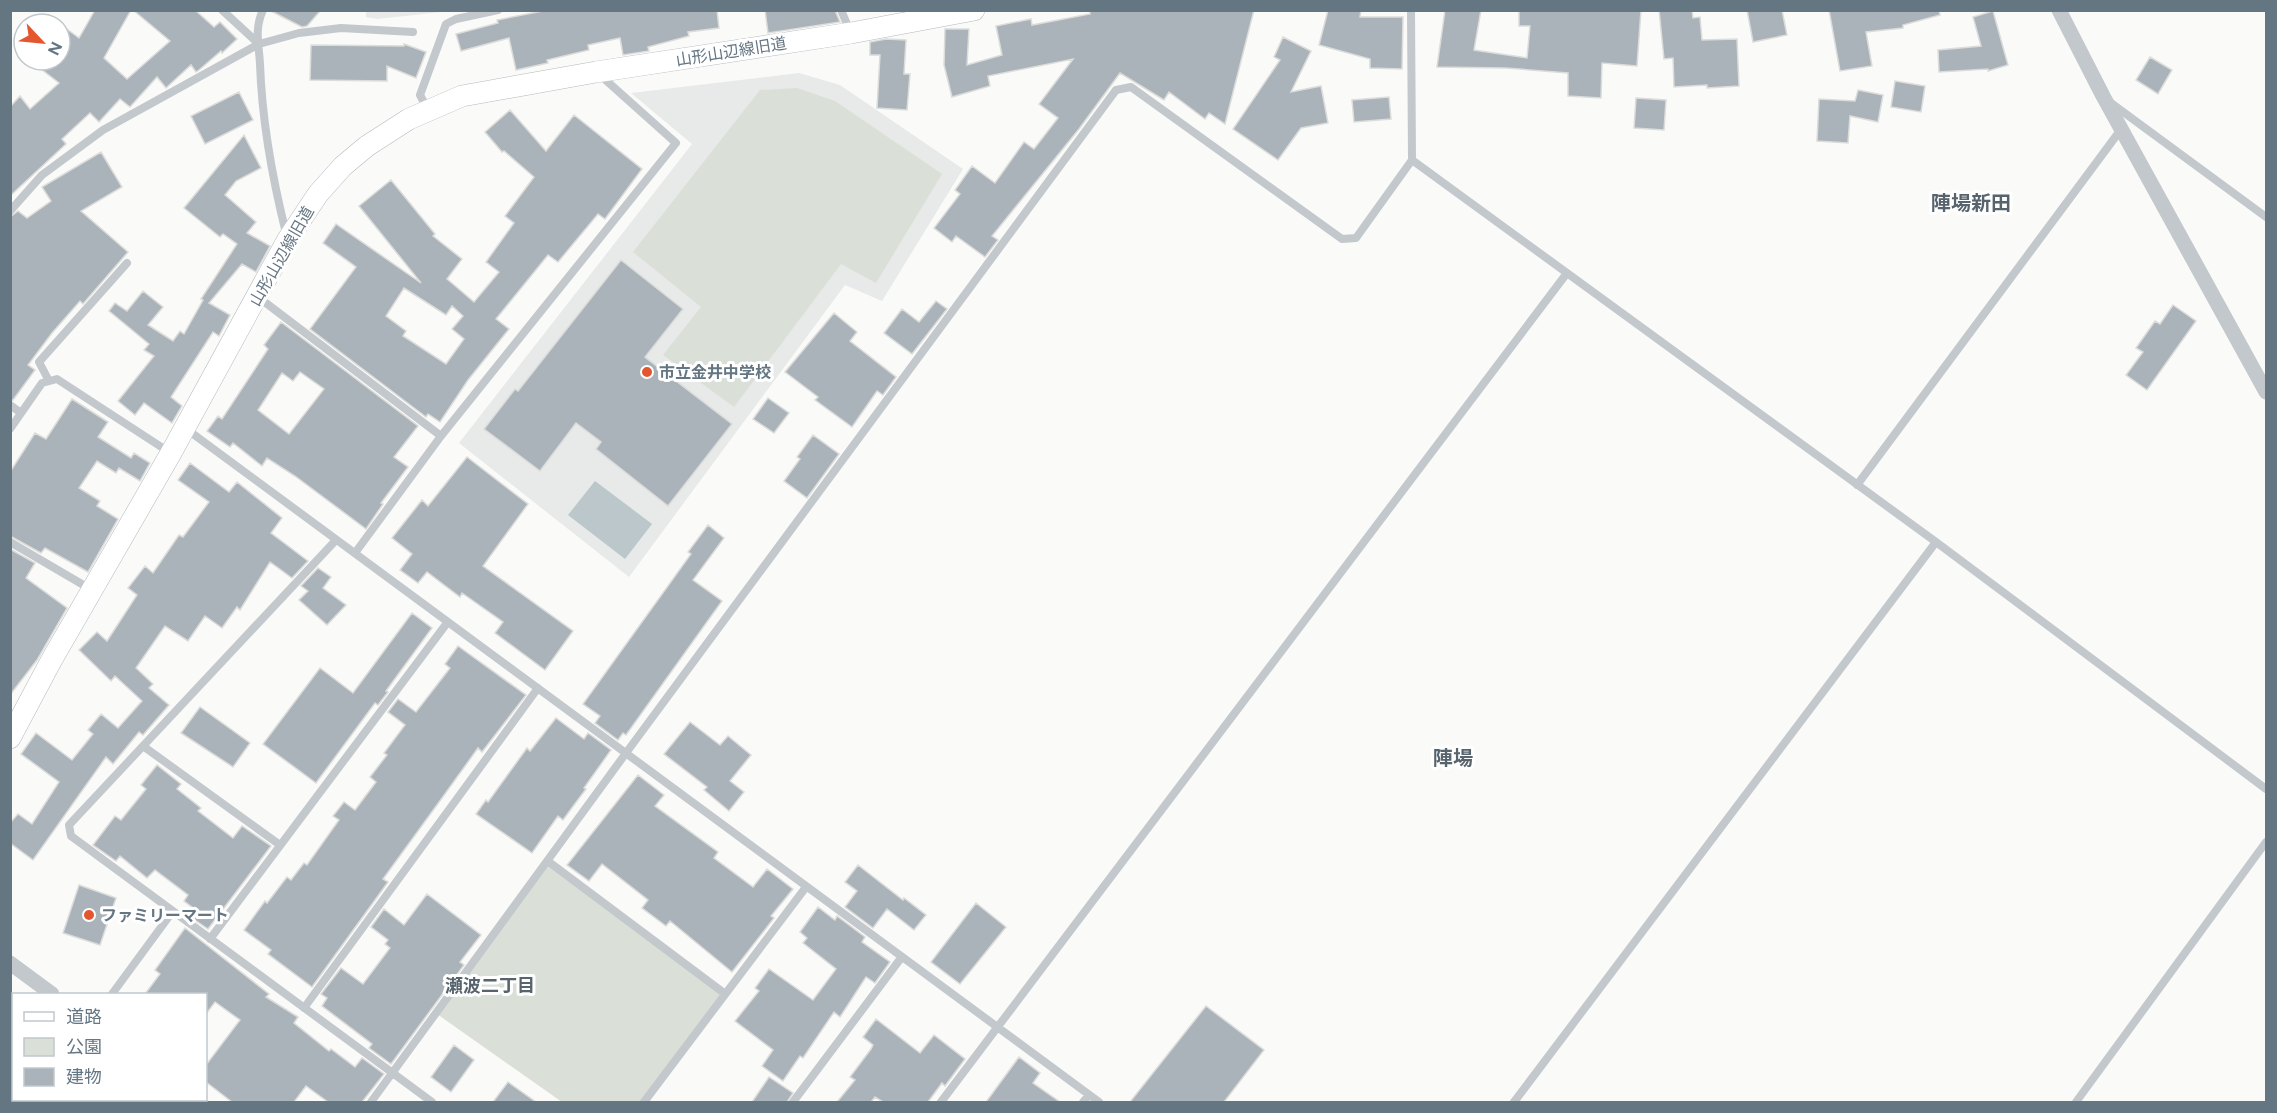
<svg xmlns="http://www.w3.org/2000/svg" width="2277" height="1113" viewBox="0 0 2277 1113" font-family="Figtree,'Noto Sans JP',sans-serif">
<style>
.built{fill:#e8e9e9}
.green{fill:#dadfd7}
.water{fill:#bbc7cb}
.building{fill:#aab3b9;stroke:#dcdcda;stroke-width:1.5;fill-rule:evenodd}
.lines{fill:none;stroke-linecap:round;stroke-linejoin:round}
.secondary-casing{stroke:#b3babf;stroke-width:22}
.lane{stroke:#c3c8cc;stroke-width:8}
.street{stroke:#c3c8cc;stroke-width:15}
.secondary{stroke:#fff;stroke-width:21}
.poi-dot{fill:#e4572e;stroke:#fff;stroke-width:2}
.labels{text-anchor:middle;stroke-width:6;stroke-linejoin:round;paint-order:stroke}
.street-label{font-size:16px;fill:#657683;stroke:#fff}
.poi-label{font-size:16px;font-weight:bold;fill:#657683;stroke:#fff;text-anchor:start}
.neighbourhood-label{font-size:18px;font-weight:bold;fill:#57646e;stroke:#fff}
.quarter-label{font-size:20px;font-weight:bold;fill:#57646e;stroke:#fff}
</style>
<rect width="100%" height="100%" fill="#fafaf8"/>
<path class="built" d="M366 11V10L451 11 377 19 366 17Z
M799 73 840 85 963 169 882 301 845 285 629 577 459 443 692 144 631 93Z"/>
<path class="green" d="M797 88 835 101 942 174 876 283 841 264 734 407 663 355 701 307 633 252 760 90Z
M549 862 724 993 644 1102H562L437 1014Z"/>
<path class="water" d="M595 481 652 524 625 559 568 515Z"/>
<path class="building" d="M95 10H131L104 58 127 79 170 41 133 10H195L214 27 220 22 237 39 222 53 221 51 199 70 196 72 191 65 166 88 157 77 130 107 120 99 99 122 90 113 62 139 66 144 10 196V107L20 96 30 109 59 83 41 69 49 60H60V24L79 38Z
M269 10H321L307 26 302 27Z
M548 10H717L719 28 688 32 689 36 648 47 649 51 623 55 620 38 588 45 589 50 547 60 548 63 516 70 509 38 461 51 456 34 498 23 497 20Z
M765 10H835L840 22 768 33Z
M1090 10H1254L1225 124 1209 113 1205 119 1169 92 1164 100 1120 73 1079 129 992 236 998 240 985 257 956 236 952 242 934 228 960 194 955 190 972 166 995 183 1024 142 1034 149 1058 118 1039 104 1073 59 988 76 990 86 952 97 944 65 945 29H969L967 65 1002 55 996 26 1031 19 1032 25 1090 14Z
M1328 10H1361L1360 17H1403L1402 69 1370 68V59L1319 45Z
M1445 10H1481L1474 50 1527 58 1530 26H1519V10H1641L1637 66 1602 63 1601 98 1568 96V73L1506 68 1437 67Z
M1659 10H1692L1693 18 1700 17 1702 40 1737 39 1739 86 1707 88V85L1674 87 1673 58 1664 59Z
M1747 10H1782L1787 35 1753 42Z
M1829 10H1939L1940 15 1903 25V28L1866 32 1872 66 1840 71Z
M1993 11 2008 65 1988 71V69L1939 72 1938 50 1981 46 1973 17Z
M1283 37 1311 51 1291 92 1321 86 1328 123 1301 128 1278 160 1233 129 1280 60 1274 57Z
M886 39 906 40 904 74H910L907 110 877 108 880 55H870V42Z
M404 44 426 52 416 78 387 66V81L310 80 311 45 404 46Z
M2150 57 2172 70 2158 94 2136 80Z
M1895 81 1925 86 1921 112 1891 107Z
M1858 90 1883 95 1878 122 1850 116 1848 143 1817 141 1819 99 1855 101Z
M239 92 253 120 205 144 191 116Z
M1389 97 1391 119 1354 122 1352 100Z
M1636 98 1666 100 1664 130 1634 128Z
M510 110 546 151 574 115 642 169 605 219 598 214 558 262 548 255 496 319 509 329 468 380 440 422 428 414 426 417 310 329 356 267 323 243 336 224 421 283 359 206 391 180 435 234 433 236 462 259 447 279 474 302 499 272 486 262 514 223 505 216 534 177 504 151 502 152 485 132ZM404 288 446 315 452 306 463 316 452 329 464 339 446 364 403 336 406 331 386 316Z
M244 135 261 168 236 181 225 195 256 222 247 233 270 246 256 272 242 264 209 303 230 315 219 336 213 332 171 397 182 406 172 423 144 403 135 415 118 401 154 356 144 350 149 344 109 311 115 303 127 311 143 291 163 307 148 325 173 341 180 331 184 334 203 300 201 299 237 244 223 234 220 237 184 208Z
M101 152 122 187 81 211 128 252 83 304 80 301 52 333 28 365 35 370 13 400 10 399V217L18 211 27 218 51 201 42 187Z
M621 260 683 309 645 357 732 424 668 506 596 449 601 442 576 423 540 471 484 429 515 389 518 391Z
M936 301 947 309 912 354 884 333 902 309 919 322Z
M2173 305 2196 321 2147 390 2126 375 2143 352 2136 348 2155 321 2160 324Z
M834 313 857 332 850 341 896 377 883 395 877 391 852 427 815 400 818 397 785 372Z
M281 322 418 426 394 457 408 467 381 503 383 504 366 529 295 476 267 458 262 466 233 443 230 447 207 431 218 416 222 419 268 349 264 345ZM300 372 324 389 289 434 258 410 282 373 293 381Z
M768 398 789 413 774 433 753 419Z
M72 399 108 422 98 437 131 458 134 453 150 463 140 481 119 468 116 473 97 461 79 488 100 501 97 506 118 519 88 572 45 548 41 553 10 536V472L35 433 46 439Z
M813 435 839 454 807 498 784 481 800 459 797 457Z
M467 457 528 504 483 566 573 631 545 670 495 633 503 622 462 593 460 597 427 572 418 583 400 570 412 554 392 538 422 500 428 506Z
M190 463 229 492 237 482 282 518 271 533 308 561 292 578 270 562 240 610 237 607 222 628 205 616 188 641 165 626 136 668 153 684 149 688 169 705 143 735 139 732 113 764 106 757 33 860 10 843V823L18 814 32 824 59 782 21 754 36 733 72 760 93 734 88 730 101 714 118 728 142 701 115 676 111 681 79 650 97 632 107 641 137 595 128 588 145 566 153 573 179 535 183 537 209 502 178 480Z
M708 525 724 538 693 580 722 601 626 735 623 733 618 740 595 723 600 716 583 704 691 554 688 552Z
M10 549 35 563 26 578 67 608 37 660 10 695Z
M318 568 331 577 323 588 346 605 327 625 299 600 308 591 301 586Z
M412 613 432 628 386 691 388 692 378 705 375 703 316 783 263 744 320 668 353 693Z
M458 646 526 695 482 752 478 748 442 798 383 879 388 882 375 900 312 987 268 954 271 950 244 930 265 901 267 903 287 877 291 880 304 863 307 865 339 820 333 816 344 802 355 810 376 782 370 777 387 755 384 753 405 725 388 712 398 699 416 712 450 668 445 664Z
M200 707 250 743 233 767 181 733Z
M556 718 584 739 588 733 611 750 584 788 586 789 574 805 563 820 558 816 532 853 476 814 486 800 488 802 527 748 530 751Z
M690 722 720 745 728 736 751 755 730 781 744 792 729 811 704 790 707 787 664 754Z
M157 765 181 784 177 789 201 808 198 811 233 838 242 826 271 846 208 929 192 918 197 911 184 901 188 895 155 870 147 878 120 856 116 861 93 845 115 816 121 820 146 789 141 785Z
M638 775 664 795 655 806 718 852 714 858 753 887 767 869 793 889 771 916 774 918 732 972 670 921 666 926 642 908 648 900 602 864 589 881 567 865Z
M858 865 903 900 904 898 926 915 914 930 887 909 873 928 845 907 857 891 845 882Z
M79 885 116 898 100 945 63 933Z
M427 894 481 935 460 962 464 965 391 1064 369 1048 372 1044 322 1006 327 998 321 994 341 968 363 984 390 948 385 944 388 940 371 927 384 909 404 925Z
M976 903 1006 927 960 984 931 962Z
M818 907 835 920 837 916 865 937 862 942 890 962 875 983 866 977 840 1017 834 1012 803 1058 800 1056 783 1081 762 1066 773 1050 735 1021 759 991 755 988 769 969 813 1000 836 969 803 943 807 938 800 932Z
M185 928 269 994 266 997 298 1017 294 1023 329 1051 331 1049 355 1067 362 1058 384 1074 362 1102H328L306 1086 294 1102H232L206 1082V1065L240 1020 215 1002 206 1014V994H145L160 974 155 970Z
M1206 1006 1264 1050 1224 1102H1130Z
M876 1019 920 1053 934 1035 965 1059 945 1086 942 1083 928 1102H883L875 1097 871 1102H837L855 1080 850 1077 871 1049 873 1045 863 1037Z
M454 1045 474 1060 451 1092 431 1077Z
M1019 1057 1040 1073 1033 1083 1060 1102H986Z
M769 1077 793 1093 787 1102H752Z
M508 1082 536 1102H493Z"/>
<g class="lines">
<g class="secondary-casing">
<path id="secondary" d="M10 738 51 661 171 453 288 239 318 194 343 166 367 146 409 119 462 96 596 72 851 33 974 10"/>
</g>
<path class="lane" d="M222 10 259 44
M263 10C254 29 259 45 260 64 262 122 272 177 286 233
M841 10 850 31
M1411 10 1412 160
M2111 103 2266 217
M428 110 420 95 446 24 456 19 498 10
M10 211 42 175 103 130 259 44 299 33 341 28 413 32
M258 297 441 436
M49 381 39 362 127 263
M10 405 21 413
M185 428 1099 1102
M10 429 42 383 57 379 169 452
M1857 485 2122 128
M336 540 69 825 71 836 432 1102
M10 542 92 590
M355 553 441 436 676 143 600 75
M143 746 280 845
M549 862 724 993
M210 939 447 623
M112 994 173 911
M304 1008 538 688
M33 1102 35 1100
M371 1102 626 753 1116 90 1131 87 1342 239 1356 238 1412 160 1936 542 2266 789
M644 1102 806 887
M793 1102 901 958
M941 1102 1567 273
M1083 1102 1089 1095
M1514 1102 1936 542
M2076 1102 2266 842"/>
<path class="street" d="M2059 10 2103 96 2266 392
M10 963 52 994
M192 1100 196 1102"/>
<use href="#secondary" class="secondary"/>
</g>
<g class="poi-dot">
<circle cx="647" cy="372" r="6"/>
<circle cx="89" cy="915" r="6"/>
</g>
<g class="labels">
<g class="street-label">
<text transform="translate(731 51) rotate(-9)" y="6">山形山辺線旧道</text>
<text transform="translate(281 256) rotate(-60)" y="6">山形山辺線旧道</text>
</g>
<g class="poi-label">
<text x="659" y="378">市立金井中学校</text>
<text x="101" y="921">ファミリーマート</text>
</g>
<g class="neighbourhood-label">
<text x="490" y="992">瀬波二丁目</text>
</g>
<g class="quarter-label">
<text x="1971" y="210">陣場新田</text>
<text x="1453" y="765">陣場</text>
</g>
</g>
<rect width="2277" height="1113" fill="none" stroke="#657683" stroke-width="24"/>
<rect x="12" y="993" width="195" height="108" fill="#ffffff" stroke="#c1c8cd" stroke-width="1.5"/>
<rect x="24" y="1012" width="30" height="9" fill="#ffffff" stroke="#c1c8cd" stroke-width="1.5"/>
<text x="66" y="1023" font-size="18" fill="#657683">道路</text>
<rect x="24" y="1038" width="30" height="18" fill="#dadfd7" stroke="#c1c8cd" stroke-width="1.5"/>
<text x="66" y="1053" font-size="18" fill="#657683">公園</text>
<rect x="24" y="1068" width="30" height="18" fill="#aab3b9" stroke="#c1c8cd" stroke-width="1.5"/>
<text x="66" y="1083" font-size="18" fill="#657683">建物</text>
<g transform="translate(42 42) rotate(116)"><circle r="28" fill="#ffffff" stroke="#c1c8cd" stroke-width="1.5"/>
<path d="M0-4.5L10 22L0 15L-10 22Z" fill="#e4572e"/>
<text y="-9" font-size="16" font-weight="bold" text-anchor="middle" fill="#657683">N</text>
</g>
</svg>
